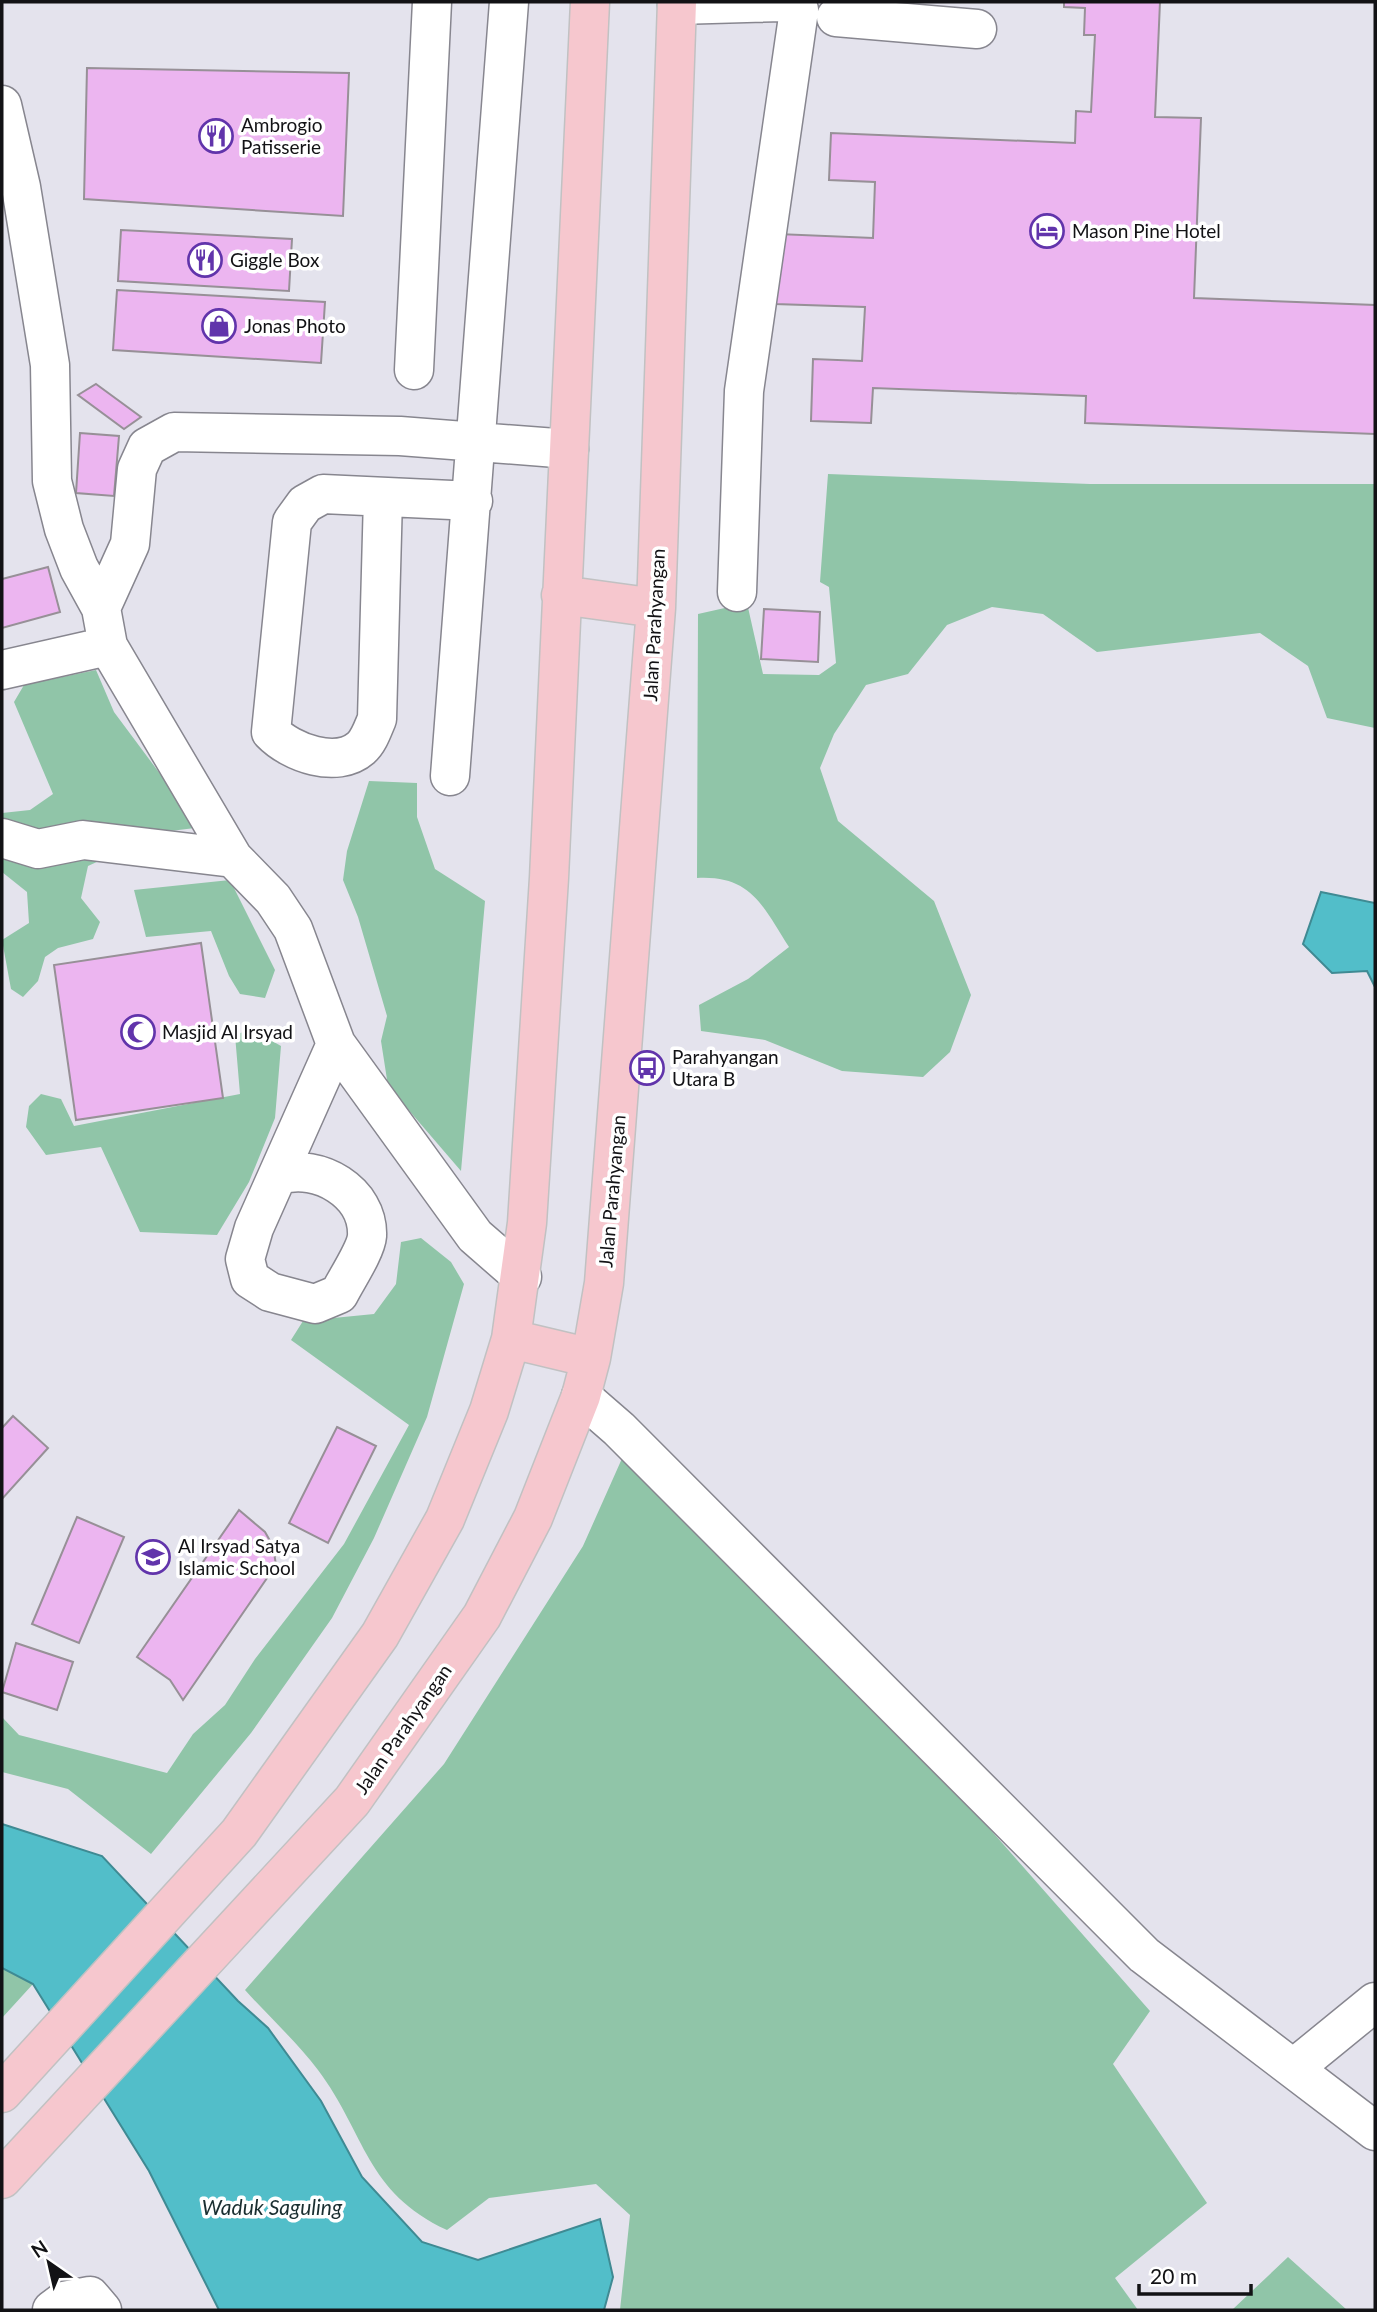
<svg xmlns="http://www.w3.org/2000/svg" width="1377" height="2312" viewBox="0 0 1377 2312" font-family="Lato,sans-serif">
<style>
.green{fill:#90c5a8}
.water{fill:#52bec9;stroke:#3f8a93;stroke-width:2}
.building{fill:#ecb5f0;stroke:#979097;stroke-width:2}
.lines{fill:none;stroke-linecap:round;stroke-linejoin:round}
.minor-casing{stroke:#87868f;stroke-width:41}
.major-casing{stroke:#c1c1c2;stroke-width:41}
.minor{stroke:#fff;stroke-width:38}
.major{stroke:#f6c7ce;stroke-width:38}
.labels{text-anchor:middle;stroke-width:7;stroke-linejoin:round;paint-order:stroke}
.poi-label{font-size:19px;fill:#121215;stroke:#fff;text-anchor:start}
.street-label{font-size:19px;fill:#121215;stroke:#fff}
.water-label{font-size:21px;font-style:italic;fill:#1a2e30;stroke:#fff}
</style>
<rect width="100%" height="100%" fill="#e4e3ed"/>
<path class="green" d="M828 474 1090 484H1375V728L1327 718 1308 666 1260 633 1097 652 1043 614 992 607 947 625 908 674 866 685 834 734 820 768 838 821 934 901 971 995 950 1052 923 1077 842 1071 765 1040 701 1031 699 1005 748 979 789 947C763 907 752 875 697 878L698 614 747 603 763 674 819 675 836 663 829 587 820 582Z
M96 670 114 712 181 802 195 828 162 832 88 866 81 898 100 922 93 939 58 948 45 957 38 981 23 997 11 989 2 940 29 923 27 892 2 872V813L30 810 53 794 14 702 24 685Z
M369 781 417 783V817L435 869 485 901 461 1171 388 1086 381 1041 387 1016 358 917 343 880 347 851Z
M230 880 275 970 265 998 240 994 229 976 211 931 146 937 134 890Z
M251 1029 281 1046 275 1118 249 1182 217 1235 140 1232 101 1147 46 1155 26 1127 29 1106 41 1094 61 1099 74 1126 240 1094 235 1035Z
M421 1238 451 1262 464 1284 427 1417 374 1538 332 1618 251 1733 151 1854 68 1789 2 1772V1717L19 1735 167 1773 193 1734 225 1705 255 1659 344 1544 409 1425 291 1340 303 1321 374 1314 396 1284 401 1242Z
M624 1454 974 1811 1150 2011 1113 2064 1207 2203 1115 2278 1138 2310H620L630 2215 596 2184 489 2198 447 2230C365 2192 366 2134 318 2070 297 2042 269 2017 245 1990L444 1764 583 1546Z
M2 1968 33 1984 2 2018Z
M1288 2257 1347 2310H1232Z"/>
<path class="water" d="M1321 892 1375 903V987L1367 971 1332 973 1303 944Z
M2 1824 102 1856 238 2001 268 2028 321 2101 362 2177 422 2242 478 2260 600 2219 613 2277 604 2310H219L149 2171 33 1984 2 1968Z"/>
<path class="building" d="M1064 2H1160L1155 117 1201 118 1194 298 1375 305V434L1085 423 1086 396 873 388 871 423 811 421 813 359 862 361 865 307 775 304 778 234 873 238 875 182 829 180 831 133 1075 143 1076 111 1091 112 1095 35H1084L1085 8 1064 7Z
M87 68 349 73 343 216 84 199Z
M121 230 292 239 289 291 118 281Z
M117 290 325 302 321 363 113 350Z
M96 384 141 417 124 429 78 395Z
M80 433 119 436 114 496 76 493Z
M48 567 60 612 2 628V579Z
M764 609 820 612 818 662 761 659Z
M201 943 223 1098 76 1120 54 965Z
M13 1416 48 1448 2 1499V1428Z
M337 1427 376 1446 328 1543 289 1523Z
M239 1510 265 1532 273 1546 276 1565 183 1700 170 1680 137 1657Z
M77 1517 124 1537 79 1643 32 1624Z
M16 1643 73 1662 57 1710 2 1692Z"/>
<g class="lines">
<g class="minor-casing">
<path id="minor" d="M677 5 784 2
M836 17 977 29
M2 105 21 187 50 365 52 481 64 529 79 568 101 608 108 646 233 858 273 899 293 929 336 1044 475 1236 522 1277
M414 370 432 2
M383 497 377 719C373 728 369 741 361 748 337 769 291 753 271 732L292 522 305 504 323 494 473 501
M737 592 744 391 799 10
M101 608 130 544 137 469 147 447 174 432 400 436 569 449
M2 670 108 646
M450 776 509 2
M2 838 38 849 83 840 233 858
M280 1175C318 1163 369 1192 367 1236 366 1250 346 1280 339 1294L315 1304 270 1292 250 1279 245 1259 254 1228 336 1044
M581 1396 619 1429 1144 1955 1375 2131
M1294 2068 1375 2002
M52 2310 64 2301 90 2296 102 2310"/>
</g>
<g class="major-casing">
<path id="major" d="M561 595 656 608
M511 1339 591 1358
M2 2093 239 1833 380 1635 445 1519 489 1411 511 1339 527 1223 549 878 590 2
M2 2179 352 1801 482 1616 533 1518 581 1396 591 1358 604 1283 656 608 677 2"/>
</g>
<use href="#minor" class="minor"/>
<use href="#major" class="major"/>
</g>
<defs>
<g id="restaurant-ring" transform="scale(1.75)"><circle r="9.5" fill="#fff" stroke="#6134ab" stroke-width="1.5"/><path d="M-5-6h1v4h1v-4h1v4h1v-4h1v5L-1.5 .5V6h-2V.5L-5-1ZM5-6V6H3V1.5H1.5Q1.5-4 5-6Z" fill="#6134ab"/></g>
<g id="hotel-ring" transform="scale(1.75)"><circle r="9.5" fill="#fff" stroke="#6134ab" stroke-width="1.5"/><path d="M-6-4.5h1.5V1H6V5H4.5V3h-9V5H-6ZM-4 0a1.8 1.8 0 1 1 3.6 0ZM.5 0V-2.5h3Q6-2.5 6 0Z" fill="#6134ab"/></g>
<g id="shop-ring" transform="scale(1.75)"><circle r="9.5" fill="#fff" stroke="#6134ab" stroke-width="1.5"/><path d="M-5-2.5h2.3a2.7 3.5 0 0 1 5.4 0H5L5.5 6h-11ZM-1.5-2.5h3a1.5 2.3 0 0 0-3 0Z" fill="#6134ab"/></g>
<g id="mosque-ring" transform="scale(1.75)"><circle r="9.5" fill="#fff" stroke="#6134ab" stroke-width="1.5"/><path d="M3.5-4.9A6 6 0 1 0 3.5 4.9A5 5 0 1 1 3.5-4.9Z" fill="#6134ab"/></g>
<g id="bus-ring" transform="scale(1.75)"><circle r="9.5" fill="#fff" stroke="#6134ab" stroke-width="1.5"/><path d="M-5-6H5V4H4V6H2V4H-2V6H-4V4H-5ZM-3.5-4V0h7V-4ZM-3.5 1.2v1.5H-2V1.2ZM2 1.2v1.5H3.5V1.2Z" fill="#6134ab"/></g>
<g id="school-ring" transform="scale(1.75)"><circle r="9.5" fill="#fff" stroke="#6134ab" stroke-width="1.5"/><path d="M0-5L7-2L0 1L-7-2ZM-4 1L0 2.5L4 1V4Q0 6-4 4Z" fill="#6134ab"/></g>
</defs>
<g fill-rule="evenodd">
<use href="#restaurant-ring" x="216" y="136"/>
<use href="#hotel-ring" x="1047" y="231"/>
<use href="#restaurant-ring" x="205" y="260"/>
<use href="#shop-ring" x="219" y="326"/>
<use href="#mosque-ring" x="138" y="1032"/>
<use href="#bus-ring" x="647" y="1068"/>
<use href="#school-ring" x="153" y="1557"/>
</g>
<g class="labels">
<g class="poi-label">
<text x="241" y="132">Ambrogio<tspan x="241" dy="22">Patisserie</tspan></text>
<text x="1072" y="238">Mason Pine Hotel</text>
<text x="230" y="267">Giggle Box</text>
<text x="244" y="333">Jonas Photo</text>
<text x="162" y="1039">Masjid Al Irsyad</text>
<text x="672" y="1064">Parahyangan<tspan x="672" dy="22">Utara B</tspan></text>
<text x="178" y="1553">Al Irsyad Satya<tspan x="178" dy="22">Islamic School</tspan></text>
</g>
<g class="street-label">
<text transform="translate(654 625) rotate(-87)" y="7">Jalan Parahyangan</text>
<text transform="translate(612 1191) rotate(-85)" y="7">Jalan Parahyangan</text>
<text transform="translate(403 1729) rotate(-55)" y="7">Jalan Parahyangan</text>
</g>
<g class="water-label">
<text x="272" y="2215">Waduk Saguling</text>
</g>
</g>
<rect width="1377" height="2312" fill="none" stroke="#121215" stroke-width="7"/>
<g transform="translate(49 2263) rotate(326)" stroke="#ffffff" stroke-width="5" paint-order="stroke">
<path d="M0-5L12 26L0 18L-12 26Z" fill="#121215"/>
<text y="-10" font-size="19" font-weight="bold" text-anchor="middle" fill="#121215">N</text>
</g>
<path d="M1139 2284v10h112v-10" fill="none" stroke="#121215" stroke-width="3.5"/>
<text x="1150" y="2284" font-size="21" fill="#121215" stroke="#ffffff" stroke-width="5" paint-order="stroke">20 m</text>
</svg>
